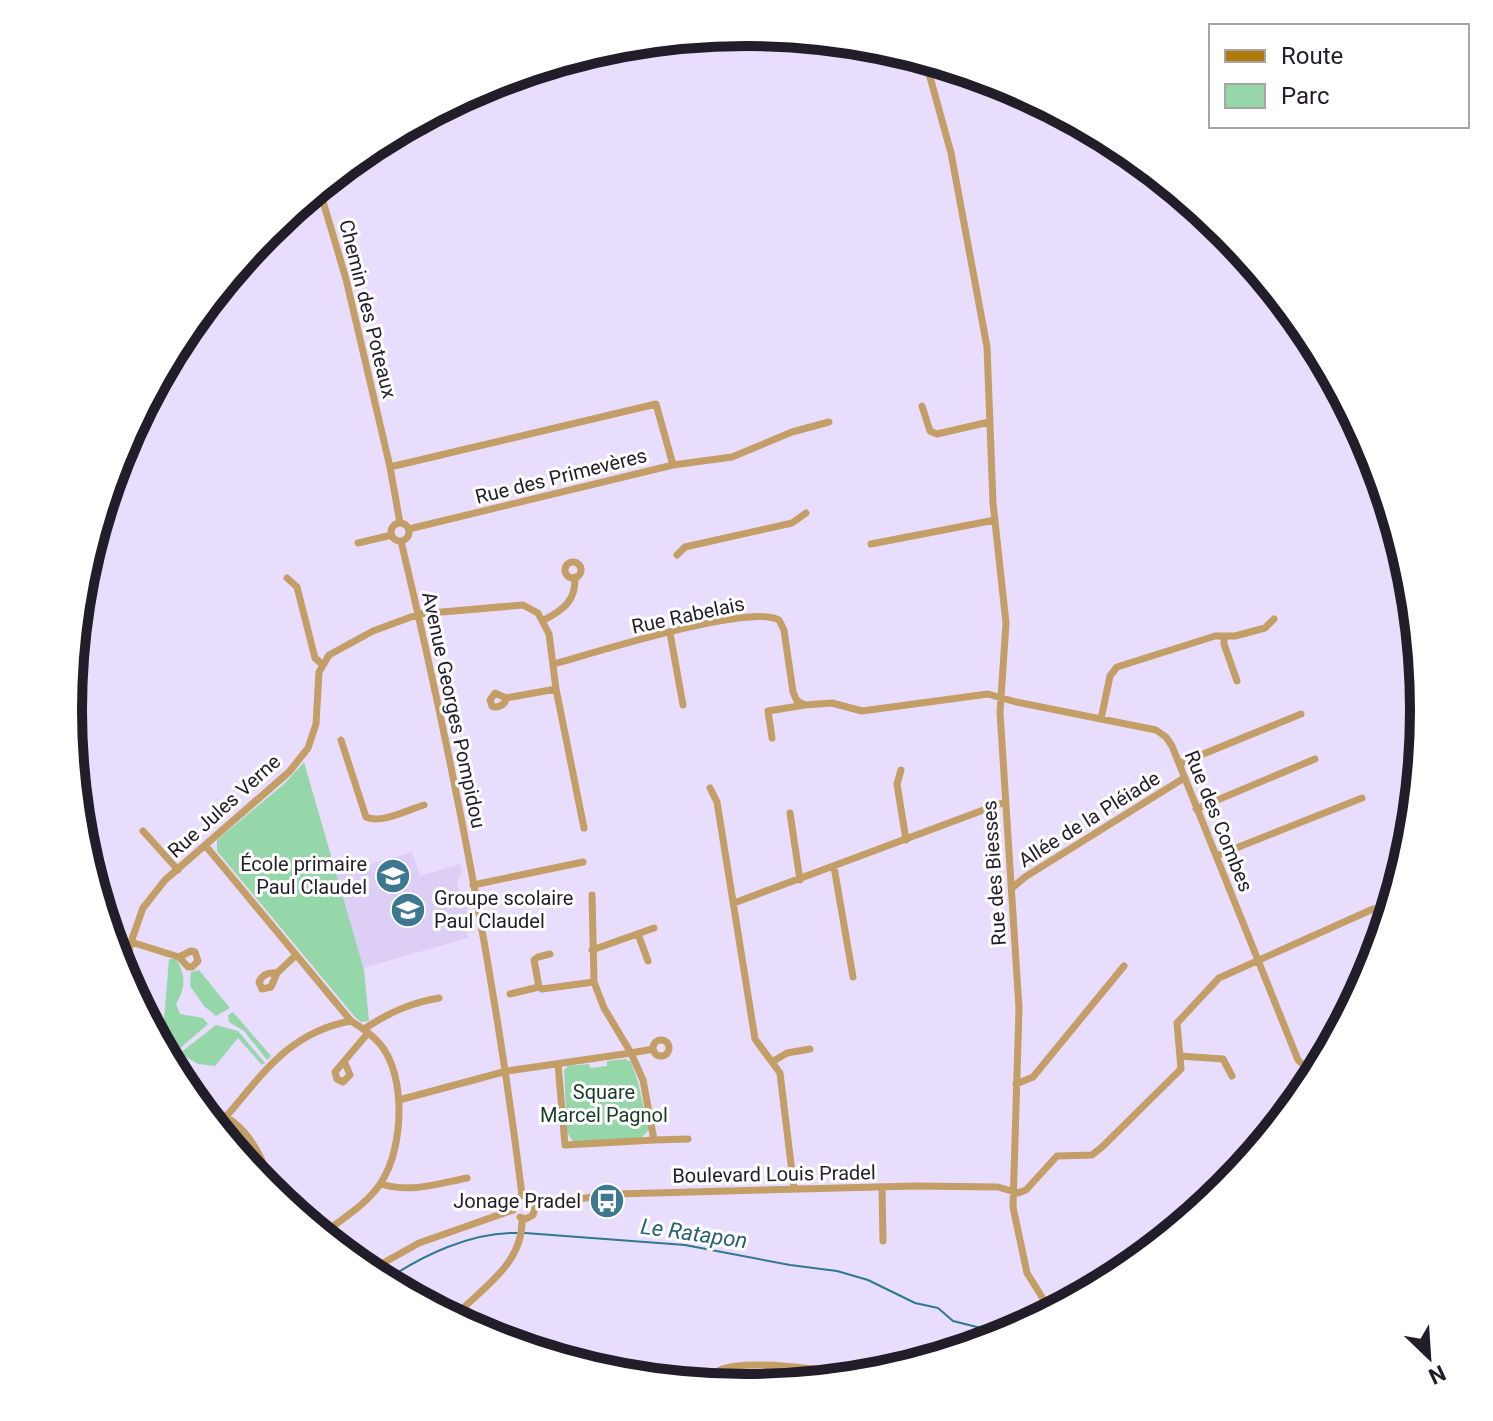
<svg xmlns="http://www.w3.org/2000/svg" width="1493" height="1421" viewBox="0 0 1493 1421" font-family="Roboto,sans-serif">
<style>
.built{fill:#dccef5}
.green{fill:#95d7a9}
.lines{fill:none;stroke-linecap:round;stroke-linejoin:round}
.stream{stroke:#2f798e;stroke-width:2}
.minor{stroke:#c39e67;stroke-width:7}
.secondary{stroke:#b07a0a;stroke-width:11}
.labels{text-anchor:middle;stroke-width:6;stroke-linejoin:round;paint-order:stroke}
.street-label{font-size:20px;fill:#221e29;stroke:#fff}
.poi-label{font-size:20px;fill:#221e29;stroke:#fff;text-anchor:end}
.park-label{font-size:20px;fill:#163d24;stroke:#fff}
.water-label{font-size:22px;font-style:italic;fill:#27606e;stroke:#fff}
.rim{fill:none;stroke:#221e29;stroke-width:10}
</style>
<rect width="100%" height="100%" fill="#e9ddfe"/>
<path class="built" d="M412 852 420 876 460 864 462 873 457 881 460 893 466 897 471 924 467 933 468 938 363 968 336 874Z"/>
<path class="green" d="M304 762 364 970 369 1021 361 1022 355 1017 217 851V840L285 783Z
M169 959H176C186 976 186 987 176 1004L180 1014 203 1018 208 1024 178 1050 164 1019Z
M199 970 230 1008 216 1016 204 1006 190 986 191 972Z
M233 1012 271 1056 267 1060 244 1031 229 1022 228 1015Z
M216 1025 238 1031 265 1063 262 1065 238 1038 215 1066 198 1064 180 1053Z
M625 1059 631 1062 638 1082 649 1130 641 1138 573 1142 567 1132 564 1070 568 1066 589 1064 590 1068 607 1066V1061Z"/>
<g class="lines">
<path class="stream" d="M525 1233 685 1245 790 1265 837 1271 868 1280 915 1303 938 1308 953 1321 981 1328 990 1342
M383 1282C421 1256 472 1231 519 1233"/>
<path class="minor" d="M925 59 951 153 987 347 993 503 1006 623 1000 712 1019 1008 1013 1207 1027 1273 1052 1313
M319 188 346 279 390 467 400 523
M922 406 930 431 937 434 989 422
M673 465 732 457 792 432 829 422
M390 467 656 404 673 465 409 529
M391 532a9 9 0 1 1 18 0a9 9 0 1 1-18 0Z
M401 541C452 756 495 975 522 1195
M358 543 392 535
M871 544 995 520
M677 555 685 547 792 523 806 513
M565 570a8 8 0 1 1 16 0a8 8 0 1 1-16 0Z
M287 578 297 587 315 658 323 665
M544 620C563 610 576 601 575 577
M670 633 683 705
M1224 636V644L1237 681
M554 664C593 653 750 603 779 620L784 630 793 692 797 701 805 705 832 703 862 711 988 694 1016 702 1156 730 1166 737 1172 746 1298 1060 1311 1072
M506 698C506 704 498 709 492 706L490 700 495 693 506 698 556 689
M1101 719 1110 676 1117 667 1215 636H1235L1265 628 1274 619
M772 738 768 711 805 705
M341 740 366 817C382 824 407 810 424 805
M1179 764 1301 714
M901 770 897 784 906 840
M710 788 717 802 755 1039 780 1073 794 1189
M1196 809 1315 759
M790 813 800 880
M143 831 178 870
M205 845 351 1021
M1216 856 1362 798
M834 867 853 977
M473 885 583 862
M1012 888 1025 877 1184 778
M734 903 1005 802
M638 934 648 961
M131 942 179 957 188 967H192L198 961 195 952 191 951 179 957
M592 950 654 928
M550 954 538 957 534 960 539 987 542 989 594 982
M277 973 271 987 262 989 259 982C262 975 268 972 277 973L296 955
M124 977 131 942 143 908 165 880 289 772 308 748 316 724 319 672 329 655 373 631 419 614 523 605 538 613 549 634 556 689 584 828
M510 994 539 987
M364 1029C388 1013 410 1003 439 998
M653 1048a8 8 0 1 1 16 0a8 8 0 1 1-16 0Z
M1180 1056 1223 1059 1232 1076
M772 1062 787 1053 810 1049
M345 1063 350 1075 343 1082 337 1079 335 1072 368 1033
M558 1064 565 1145 654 1140 643 1080 631 1053 653 1049
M1016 1084 1033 1077 1124 966
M399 1100 507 1071 631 1053 604 1008 594 982 592 895
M197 1105C247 1117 261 1153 277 1199
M216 1128C258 1082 284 1033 351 1021 361 1027 372 1035 380 1044 407 1076 403 1148 382 1181 369 1203 341 1220 321 1235
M654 1140 688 1139
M381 1184C410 1193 437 1184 467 1178
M882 1187 883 1241
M536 1204 618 1194 915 1186 998 1187 1018 1193 1026 1190 1057 1156 1092 1155 1102 1147 1181 1069 1177 1023 1219 978 1373 909 1382 908 1391 911
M513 1210 515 1200 522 1195 532 1197 536 1204
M520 1217 526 1219 533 1215 536 1204
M367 1272 419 1243 513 1210
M452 1319C480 1289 524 1265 522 1218
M717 1385 720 1370C744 1360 828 1367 851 1379"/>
<path class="secondary" d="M1287 1117 1386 929"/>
</g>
<defs>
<g id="school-disc" transform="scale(1.8)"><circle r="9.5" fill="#3d7790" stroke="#fff"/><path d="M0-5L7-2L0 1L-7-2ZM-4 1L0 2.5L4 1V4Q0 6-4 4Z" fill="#fff"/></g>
<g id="bus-disc" transform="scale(1.8)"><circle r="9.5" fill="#3d7790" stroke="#fff"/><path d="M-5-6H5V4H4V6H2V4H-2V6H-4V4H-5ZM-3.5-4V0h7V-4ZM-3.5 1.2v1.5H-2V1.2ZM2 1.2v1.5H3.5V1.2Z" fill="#fff"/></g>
</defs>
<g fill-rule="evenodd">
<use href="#school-disc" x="393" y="876"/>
<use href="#school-disc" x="408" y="910"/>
<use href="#bus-disc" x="607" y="1201"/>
</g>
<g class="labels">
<g class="street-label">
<text transform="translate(368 309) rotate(76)" y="7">Chemin des Poteaux</text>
<text transform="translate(561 476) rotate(-14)" y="7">Rue des Primevères</text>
<text transform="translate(688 615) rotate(-12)" y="7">Rue Rabelais</text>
<text transform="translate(454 710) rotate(78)" y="7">Avenue Georges Pompidou</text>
<text transform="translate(224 806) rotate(-42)" y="7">Rue Jules Verne</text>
<text transform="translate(1089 819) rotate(-32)" y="7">Allée de la Pléiade</text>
<text transform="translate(1219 821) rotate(68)" y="7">Rue des Combes</text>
<text transform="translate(994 873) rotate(-94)" y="7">Rue des Biesses</text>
<text transform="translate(774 1174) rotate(-1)" y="7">Boulevard Louis Pradel</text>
</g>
<g class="poi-label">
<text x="367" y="871">École primaire<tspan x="367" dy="23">Paul Claudel</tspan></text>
<text x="434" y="905" text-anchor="start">Groupe scolaire<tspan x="434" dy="23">Paul Claudel</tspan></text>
<text x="581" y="1208">Jonage Pradel</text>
</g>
<g class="park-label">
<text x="604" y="1099">Square<tspan x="604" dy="23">Marcel Pagnol</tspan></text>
</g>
<g class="water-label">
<text transform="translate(694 1233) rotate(8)" y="8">Le Ratapon</text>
</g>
</g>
<path d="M0 0H1493V1421H0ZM82 710a664 664 0 1 1 1328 0a664 664 0 1 1-1328 0Z" fill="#fff" fill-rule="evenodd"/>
<path class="rim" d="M82 710a664 664 0 1 1 1328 0a664 664 0 1 1-1328 0Z"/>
<rect x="1209" y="24" width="260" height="104" fill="#ffffff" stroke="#a7a5a9" stroke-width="2"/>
<rect x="1225" y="50" width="40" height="12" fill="#b07a0a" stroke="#a7a5a9" stroke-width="2"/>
<text x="1281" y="64" font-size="24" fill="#221e29">Route</text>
<rect x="1225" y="84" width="40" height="24" fill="#95d7a9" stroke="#a7a5a9" stroke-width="2"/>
<text x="1281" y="104" font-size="24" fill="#221e29">Parc</text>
<g transform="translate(1429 1357) rotate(155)" stroke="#ffffff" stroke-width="6" paint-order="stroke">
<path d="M0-6L14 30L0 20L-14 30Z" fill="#221e29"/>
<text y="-12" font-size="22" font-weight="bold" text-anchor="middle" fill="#221e29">N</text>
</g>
</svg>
